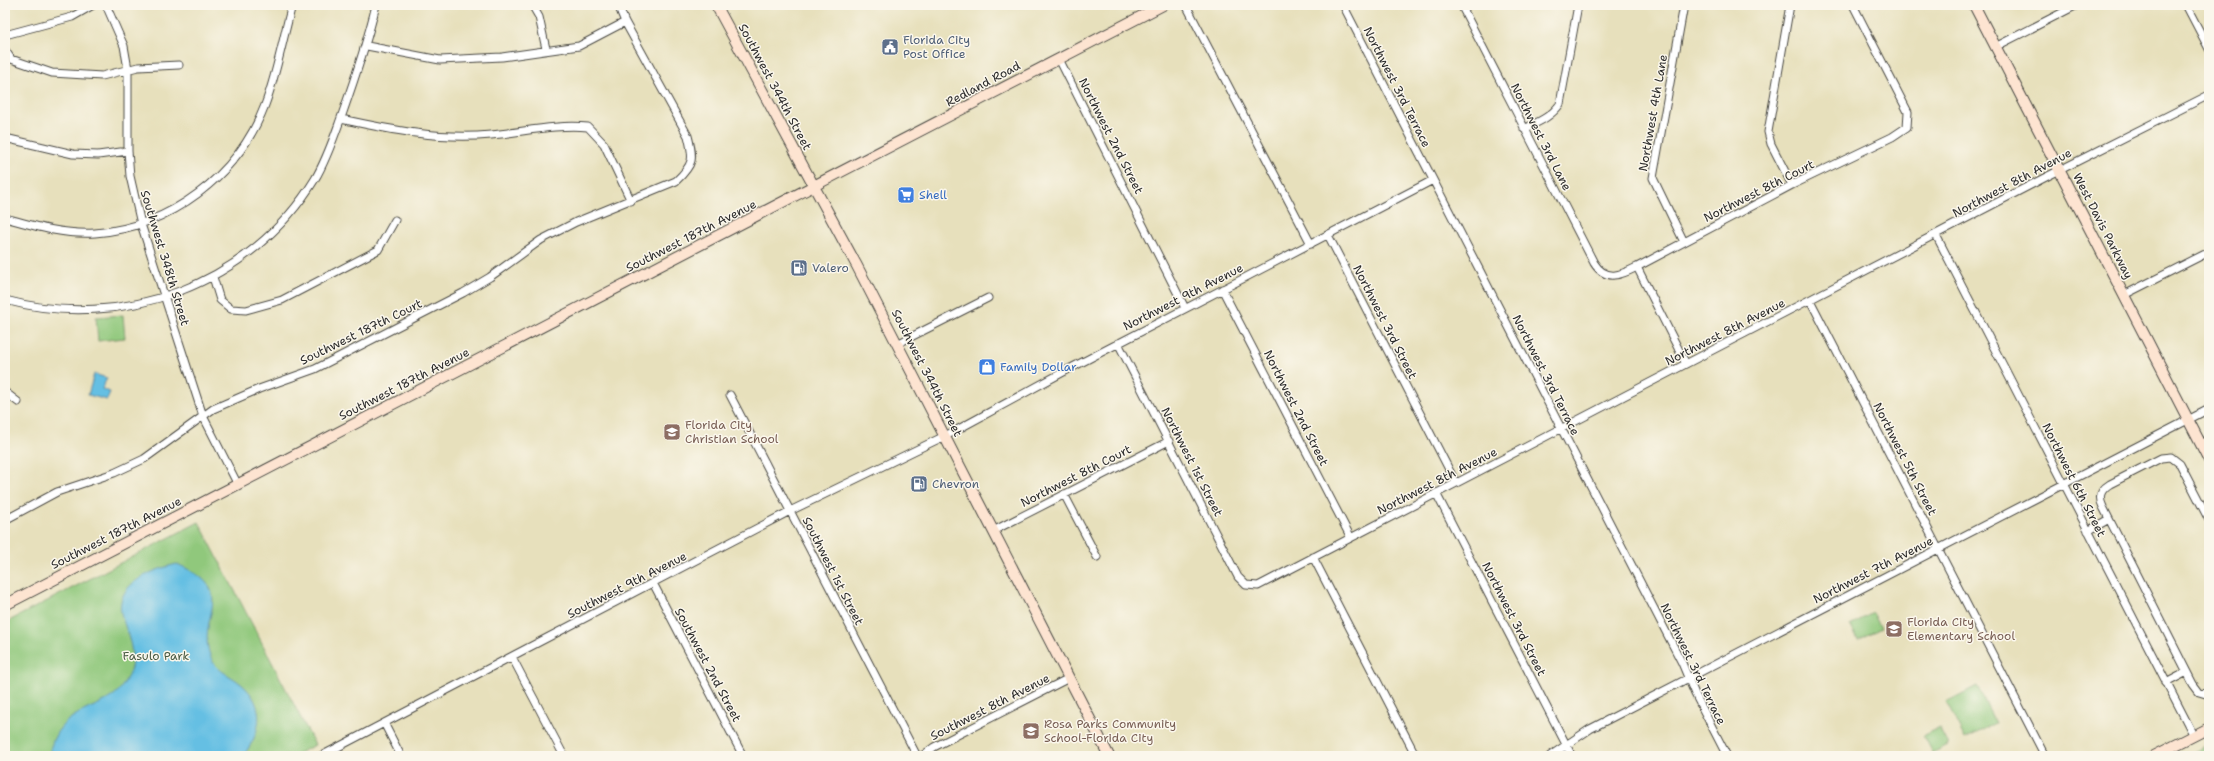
<svg xmlns="http://www.w3.org/2000/svg" width="2214" height="761" viewBox="0 0 2214 761" font-family="'Shantell Sans',sans-serif">
<style>
.green{fill:#90c87b;stroke:#5e7a53}
.water{fill:#65bfe3;stroke:#487587}
.lines{fill:none;stroke-linecap:round;stroke-linejoin:round}
.street-casing{stroke:#474641;stroke-width:9}
.secondary-casing{stroke:#474641;stroke-width:12}
.street{stroke:#fff;stroke-width:7}
.secondary{stroke:#fde4d1;stroke-width:10}
.labels{text-anchor:middle;stroke-width:3;stroke-linejoin:round;paint-order:stroke}
.service-label{font-size:12px;fill:#4e5e75;stroke:#fbf7ec;text-anchor:start}
.street-label{font-size:12px;fill:#2b2b2b;stroke:#fbf7ec}
.shop-label{font-size:12px;fill:#366cbe;stroke:#fbf7ec;text-anchor:start}
.education-label{font-size:12px;fill:#785e54;stroke:#fbf7ec;text-anchor:start}
.park-label{font-size:12px;fill:#495a43;stroke:#fbf7ec}
</style>
<rect width="100%" height="100%" fill="#fbf7ec"/>
<filter id="ink" filterUnits="userSpaceOnUse"><feTurbulence type="fractalNoise" baseFrequency=".025" numOctaves="2"/><feDisplacementMap in="SourceGraphic" scale="8" xChannelSelector="R" yChannelSelector="G"/><feConvolveMatrix kernelMatrix="1 2 1 2 8 2 1 2 1" color-interpolation-filters="sRGB"/></filter>
<filter id="wash" filterUnits="userSpaceOnUse"><feTurbulence type="fractalNoise" baseFrequency=".012" numOctaves="4" result="noise"/><feDisplacementMap in="SourceGraphic" scale="16" xChannelSelector="R" yChannelSelector="G"/><feGaussianBlur stdDeviation="0.9" result="paint"/><feColorMatrix in="noise" values="0 0 0 0 0 0 0 0 0 0 0 0 0 0 0 0 0 1.4 0 .05"/><feComposite in="paint" operator="in"/></filter>
<g filter="url(#wash)">
<rect width="100%" height="100%" fill="#e7e0bc"/>
<path class="green" d="M123 315 125 338 98 341 96 317Z
M199 522 315 745 293 756H5V623Z
M1873 613 1881 628 1858 640 1850 625Z
M1977 686 1996 723 1965 739 1946 702Z
M1939 728 1948 745 1932 753 1923 736Z
M2209 744V756H2186Z"/>
<path class="water" d="M94 374 107 378 102 389 110 392 107 400 88 395Z
M177 564C243 592 194 616 211 658 215 669 227 674 236 680 266 701 264 729 243 756H49C57 702 108 714 124 683 128 676 132 668 132 660 133 645 125 628 121 613 115 583 155 569 177 564Z"/>
</g>
<g filter="url(#ink)">
<g class="lines">
<g class="street-casing">
<path id="street" d="M106 5 124 46 128 69V151L130 176 141 224 203 416 238 485
M532 5 539 17 546 49
M1186 5 1311 244
M1343 5 1682 663 1695 694 1727 756
M1461 5 1594 263C1606 282 1621 275 1637 267L1792 185 1892 137 1907 127 1908 112 1853 5
M1684 5 1653 178 1684 242
M1790 5 1768 132 1771 144 1792 185
M2186 5 2209 49
M5 35 72 17 93 5
M367 46 440 60 502 57 579 46 625 22
M1995 47 2077 5
M5 50 11 59 52 73 102 76 138 67 179 65
M1059 59 1185 308
M341 119C391 130 440 140 491 135 524 132 555 124 588 127L604 144 631 201
M1524 129C1538 122 1551 117 1560 104L1578 5
M5 138 73 154 98 155 128 151
M5 218C34 226 64 235 95 233 170 227 238 176 265 105 277 73 283 38 292 5
M1328 235 1456 483
M1936 235 2194 736
M1637 267 1686 364
M213 277 220 300 231 309 246 310 282 300 378 250 395 220
M1222 289 1351 538
M2124 295 2209 252
M5 300C123 332 251 284 315 179 327 159 334 137 342 115 355 78 367 43 376 5
M1810 300 2045 756
M1118 343 1238 577 1246 585 1258 586 2046 177 2209 95
M897 344 988 298
M5 392 18 402
M730 395 917 756
M1436 493 1572 756
M1064 494 1097 557
M5 520 57 492 114 473 144 459 213 409 259 389 315 369 463 293 490 277 541 240 576 222 676 181C694 164 694 159 688 136L625 22 618 5
M2209 520 2180 464 2171 457 2161 458 2110 484C2100 490 2098 497 2103 507L2193 684 2199 692 2209 695
M993 531 1169 441
M2088 531 2109 519
M1313 557 1416 756
M653 583 743 756
M512 657 564 756
M2166 683 2187 672
M384 723 401 756
M321 756 790 511 953 432 1069 369 1433 180
M922 756 934 747 1069 678
M1550 756 1590 729 2209 409"/>
</g>
<g class="secondary-casing">
<path id="secondary" d="M716 5 857 266 1109 756
M1974 5 2209 460
M5 605 1163 5
M2154 756 2209 728"/>
</g>
<use href="#street" class="street"/>
<use href="#secondary" class="secondary"/>
</g>
</g>
<defs>
<g id="civic-square" transform="scale(0.9)"><rect x="-9" y="-9" width="18" height="18" rx="4" fill="#5c6f8a" stroke="#fbf7ec"/><path d="M-.6-6.5H3V-4.5H.6V-3L4-1V1h2V6H-6V1h2V-1L-.6-3ZM-1.2 2.5V6h2.4V2.5Z" fill="#fff"/></g>
<g id="supermarket-square" transform="scale(0.9)"><rect x="-9" y="-9" width="18" height="18" rx="4" fill="#3f7fe0" stroke="#fbf7ec"/><path d="M-6-5.5h2.5l.6 2H6L4.5 2H-2.5L-4.4-4H-6ZM-1.5 3.2a1.3 1.3 0 1 0 .1 0ZM3 3.2a1.3 1.3 0 1 0 .1 0Z" fill="#fff"/></g>
<g id="fuel-square" transform="scale(0.9)"><rect x="-9" y="-9" width="18" height="18" rx="4" fill="#5c6f8a" stroke="#fbf7ec"/><path d="M-5.5-6h7V0h2V4h1.3V-2.5L3-4.5l.8-.8L6-3V5H2.5V1h-1V6h-7ZM-4.2-4.7v3.2H.2V-4.7Z" fill="#fff"/></g>
<g id="shop-square" transform="scale(0.9)"><rect x="-9" y="-9" width="18" height="18" rx="4" fill="#3f7fe0" stroke="#fbf7ec"/><path d="M-5-2.5h2.3a2.7 3.5 0 0 1 5.4 0H5L5.5 6h-11ZM-1.5-2.5h3a1.5 2.3 0 0 0-3 0Z" fill="#fff"/></g>
<g id="school-square" transform="scale(0.9)"><rect x="-9" y="-9" width="18" height="18" rx="4" fill="#8d6e63" stroke="#fbf7ec"/><path d="M0-5L7-2L0 1L-7-2ZM-4 1L0 2.5L4 1V4Q0 6-4 4Z" fill="#fff"/></g>
</defs>
<g fill-rule="evenodd">
<use href="#civic-square" x="890" y="47"/>
<use href="#supermarket-square" x="906" y="195"/>
<use href="#fuel-square" x="799" y="268"/>
<use href="#shop-square" x="987" y="367"/>
<use href="#school-square" x="672" y="432"/>
<use href="#fuel-square" x="919" y="484"/>
<use href="#school-square" x="1894" y="629"/>
<use href="#school-square" x="1031" y="731"/>
</g>
<g class="labels">
<g class="service-label">
<text x="903" y="44">Florida City<tspan x="903" dy="14">Post Office</tspan></text>
<text x="812" y="272">Valero</text>
<text x="932" y="488">Chevron</text>
</g>
<g class="street-label">
<text transform="translate(983 84) rotate(-28)" y="4">Redland Road</text>
<text transform="translate(775 87) rotate(62)" y="4">Southwest 344th Street</text>
<text transform="translate(1397 87) rotate(63)" y="4">Northwest 3rd Terrace</text>
<text transform="translate(1653 113) rotate(-80)" y="4">Northwest 4th Lane</text>
<text transform="translate(1111 136) rotate(63)" y="4">Northwest 2nd Street</text>
<text transform="translate(1541 137) rotate(63)" y="4">Northwest 3rd Lane</text>
<text transform="translate(2012 183) rotate(-28)" y="4">Northwest 8th Avenue</text>
<text transform="translate(1759 191) rotate(-27)" y="4">Northwest 8th Court</text>
<text transform="translate(2103 226) rotate(63)" y="4">West Davis Parkway</text>
<text transform="translate(691 236) rotate(-27)" y="4">Southwest 187th Avenue</text>
<text transform="translate(165 258) rotate(73)" y="4">Southwest 348th Street</text>
<text transform="translate(1183 297) rotate(-27)" y="4">Northwest 9th Avenue</text>
<text transform="translate(1385 322) rotate(63)" y="4">Northwest 3rd Street</text>
<text transform="translate(361 332) rotate(-26)" y="4">Southwest 187th Court</text>
<text transform="translate(1725 332) rotate(-27)" y="4">Northwest 8th Avenue</text>
<text transform="translate(927 373) rotate(63)" y="4">Southwest 344th Street</text>
<text transform="translate(1546 375) rotate(63)" y="4">Northwest 3rd Terrace</text>
<text transform="translate(404 384) rotate(-27)" y="4">Southwest 187th Avenue</text>
<text transform="translate(1296 408) rotate(63)" y="4">Northwest 2nd Street</text>
<text transform="translate(1905 459) rotate(63)" y="4">Northwest 5th Street</text>
<text transform="translate(1192 462) rotate(63)" y="4">Northwest 1st Street</text>
<text transform="translate(1076 476) rotate(-27)" y="4">Northwest 8th Court</text>
<text transform="translate(2074 480) rotate(63)" y="4">Northwest 6th Street</text>
<text transform="translate(1437 481) rotate(-27)" y="4">Northwest 8th Avenue</text>
<text transform="translate(116 533) rotate(-27)" y="4">Southwest 187th Avenue</text>
<text transform="translate(1873 570) rotate(-27)" y="4">Northwest 7th Avenue</text>
<text transform="translate(833 571) rotate(63)" y="4">Southwest 1st Street</text>
<text transform="translate(627 585) rotate(-27)" y="4">Southwest 9th Avenue</text>
<text transform="translate(1514 619) rotate(63)" y="4">Northwest 3rd Street</text>
<text transform="translate(1693 664) rotate(64)" y="4">Northwest 3rd Terrace</text>
<text transform="translate(708 665) rotate(62)" y="4">Southwest 2nd Street</text>
<text transform="translate(990 707) rotate(-27)" y="4">Southwest 8th Avenue</text>
</g>
<g class="shop-label">
<text x="919" y="199">Shell</text>
<text x="1000" y="371">Family Dollar</text>
</g>
<g class="education-label">
<text x="685" y="429">Florida City<tspan x="685" dy="14">Christian School</tspan></text>
<text x="1907" y="626">Florida City<tspan x="1907" dy="14">Elementary School</tspan></text>
<text x="1044" y="728">Rosa Parks Community<tspan x="1044" dy="14">School-Florida City</tspan></text>
</g>
<g class="park-label">
<text x="156" y="660">Fasulo Park</text>
</g>
</g>
<rect width="2214" height="761" fill="none" stroke="#fbf7ec" stroke-width="20"/>
</svg>
